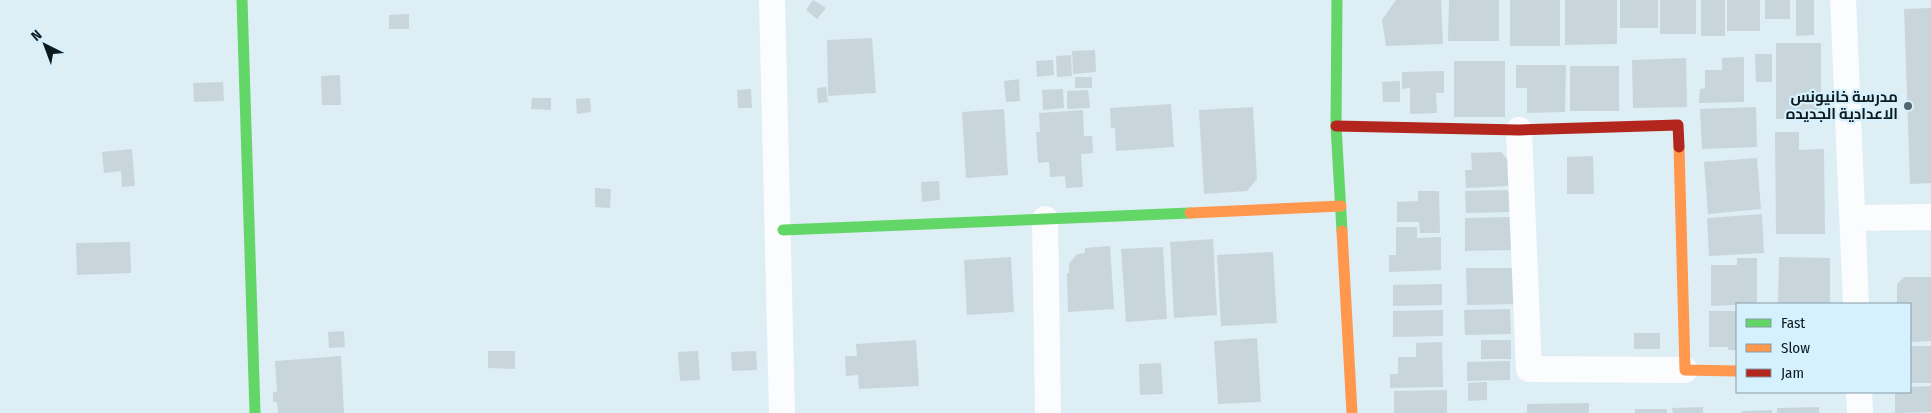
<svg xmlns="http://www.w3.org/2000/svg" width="1931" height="413" viewBox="0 0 1931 413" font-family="'Fira Sans Condensed',Cairo,sans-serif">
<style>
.building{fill:#c8d6dc}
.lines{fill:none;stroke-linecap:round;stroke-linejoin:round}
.street{stroke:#fafcfe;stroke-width:26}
.fast{stroke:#63d668;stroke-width:11}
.slow{stroke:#ff974d;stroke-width:11}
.jam{stroke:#b3261e;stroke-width:11}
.poi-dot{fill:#56646b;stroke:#d5f1fe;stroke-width:2}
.labels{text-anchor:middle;stroke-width:4.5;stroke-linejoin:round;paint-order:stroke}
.poi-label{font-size:15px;font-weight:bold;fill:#0d1a20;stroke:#d5f1fe;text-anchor:end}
</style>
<rect width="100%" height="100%" fill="#deeef5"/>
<path class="building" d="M813 0 826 8 817 19 806 10Z
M1396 0H1441L1443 44 1386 46 1382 20Z
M1449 0H1499V41H1448Z
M1510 0H1560V46H1510Z
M1565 0H1617V44L1565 45Z
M1620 0H1658V28H1620Z
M1660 0H1696V34H1660Z
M1701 0H1725V36H1701Z
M1727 0H1760V31H1727Z
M1765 0H1790V19H1765Z
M1796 0H1814V35L1796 36Z
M1931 8V183L1910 184 1904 9Z
M409 14V29H389V15Z
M872 38 876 93 828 96 827 40Z
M1776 43H1821V118L1776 119Z
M1095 50 1096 72 1073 74 1072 51Z
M1755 54H1772V82H1756Z
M1071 55 1072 76 1057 77 1056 56Z
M1744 57V102L1699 103 1700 89 1705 88V70H1722V58Z
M1686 58 1687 107 1633 108 1632 60Z
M1053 60 1054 75 1037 77 1036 61Z
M1454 61H1505V117H1454Z
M1516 65H1566L1565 112 1527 113V88H1516Z
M1570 66H1619V111H1570Z
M1444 71V93H1436L1437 113 1410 114V88L1402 89V72Z
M340 75 341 105H322L321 76Z
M1075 77H1092V88H1075Z
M1019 79 1020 101 1006 102 1004 81Z
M1400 81V102H1383L1382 82Z
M223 82 224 101 194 102 193 83Z
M826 87 828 102 818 103 817 88Z
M751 89 752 108H738L737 90Z
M1063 89 1064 108 1043 110 1042 90Z
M1088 90 1090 108 1067 109V91Z
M532 98H551V110L531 109Z
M590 98 591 112 577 114 576 99Z
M1171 104 1174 147 1116 151 1115 128H1111L1110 108Z
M1253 107 1257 179 1247 191 1204 194 1199 110Z
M1756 107 1757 147 1702 149 1700 109Z
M1004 109 1008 175 966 178 962 112Z
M1083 110 1084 136H1092L1093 153 1081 154 1083 187 1066 188 1065 176 1050 177 1049 162 1038 163 1036 132H1040L1039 113Z
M1775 132H1799V150L1824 149 1825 234H1776Z
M132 149 135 186 122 187 121 171 104 173 102 152Z
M1501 152 1508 160 1509 186 1466 188 1465 170H1472L1471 153Z
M1593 156 1594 194H1567V157Z
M1757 158 1761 209 1708 214 1704 162Z
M939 181 940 200 922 202 921 182Z
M595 188 611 189 610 208 595 207Z
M1511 190V212L1466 213 1465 191Z
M1418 191H1439L1440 233H1420L1419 222H1397V202L1418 201Z
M1762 214 1764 253 1709 256 1707 218Z
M1513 217 1514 250 1465 251V218Z
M1396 227H1417V238L1441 237V270L1389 272V255H1396Z
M1213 239 1217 315 1174 318 1170 242Z
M130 242 131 273 77 275 76 243Z
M1110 246 1114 309 1068 312 1067 273H1069V264L1077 254 1085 253V248Z
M1163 247 1167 319 1126 322 1121 249Z
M1273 252 1277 323 1221 326 1217 255Z
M1011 257 1014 312 967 315 964 260Z
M1779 257 1830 258V304H1778Z
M1737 258H1757V304L1711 306V265H1737Z
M1466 268H1513L1514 304 1467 305Z
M1904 277H1931V341L1910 342V304H1897V284Z
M1442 284V305L1393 306V285Z
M1510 309 1511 334 1465 335 1464 310Z
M1443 310V336L1393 337V311Z
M1709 311H1737V350H1728V347H1709Z
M344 331 345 347 329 348 328 332Z
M1634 333H1660V349H1634Z
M1257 338 1261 402 1218 404 1214 341Z
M916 340 919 386 859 389 858 375 846 376 845 356H857L856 344Z
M1481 340H1511V359H1481Z
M1442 342 1443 387 1390 388V374H1398V357H1416V343Z
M1910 346H1931V383H1910Z
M488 351H515V369L488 368Z
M698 351 700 380 680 381 678 352Z
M756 351 757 370 732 371 731 352Z
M341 356 344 413H278L277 402H273V392H277L275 361Z
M1510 361V380L1467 381V362Z
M1161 363 1163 394 1140 395 1139 364Z
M1487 382V400L1468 401V383Z
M1931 386V412L1895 413V392H1910V387Z
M1447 390V413H1394V391Z
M1589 403V413H1527V404Z
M1703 407V413H1673L1672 408Z
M1819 407V413H1777V408Z
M1635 409H1667V413H1635Z
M1772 410V413H1742V411Z"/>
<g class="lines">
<path class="street" d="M772 0 782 413
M1843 0 1856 304
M1519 130 1529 369 1685 370
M1853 218 1931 217
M1045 219 1048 413
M1859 392 1860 413"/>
<path class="fast" d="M242 0 255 413
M1337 0 1336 126 1342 231
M783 230 1190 213"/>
<path class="slow" d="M1679 147 1685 370 1737 371
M1190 213 1341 206
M1342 231 1352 413"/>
<path class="jam" d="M1336 126 1519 130 1678 125 1679 147"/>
</g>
<circle class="poi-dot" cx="1908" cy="106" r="5"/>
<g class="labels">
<g class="poi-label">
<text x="1898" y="102">مدرسة خانيونس<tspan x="1898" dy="17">الاعدادية الجديده</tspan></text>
</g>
</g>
<rect x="1736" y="303" width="175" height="90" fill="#d5f1fe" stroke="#859ba5"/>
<rect x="1746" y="319" width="25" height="8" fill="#63d668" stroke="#859ba5"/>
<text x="1781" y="328" font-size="15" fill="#0d1a20">Fast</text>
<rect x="1746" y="344" width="25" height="8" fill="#ff974d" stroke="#859ba5"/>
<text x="1781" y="353" font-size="15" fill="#0d1a20">Slow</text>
<rect x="1746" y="369" width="25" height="8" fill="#b3261e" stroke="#859ba5"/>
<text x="1781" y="378" font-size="15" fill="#0d1a20">Jam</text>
<g transform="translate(45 45) rotate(318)" stroke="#d5f1fe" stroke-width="4" paint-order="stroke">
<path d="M0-4L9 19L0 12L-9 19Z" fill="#0d1a20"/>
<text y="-8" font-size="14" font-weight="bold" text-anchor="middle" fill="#0d1a20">N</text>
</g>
</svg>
